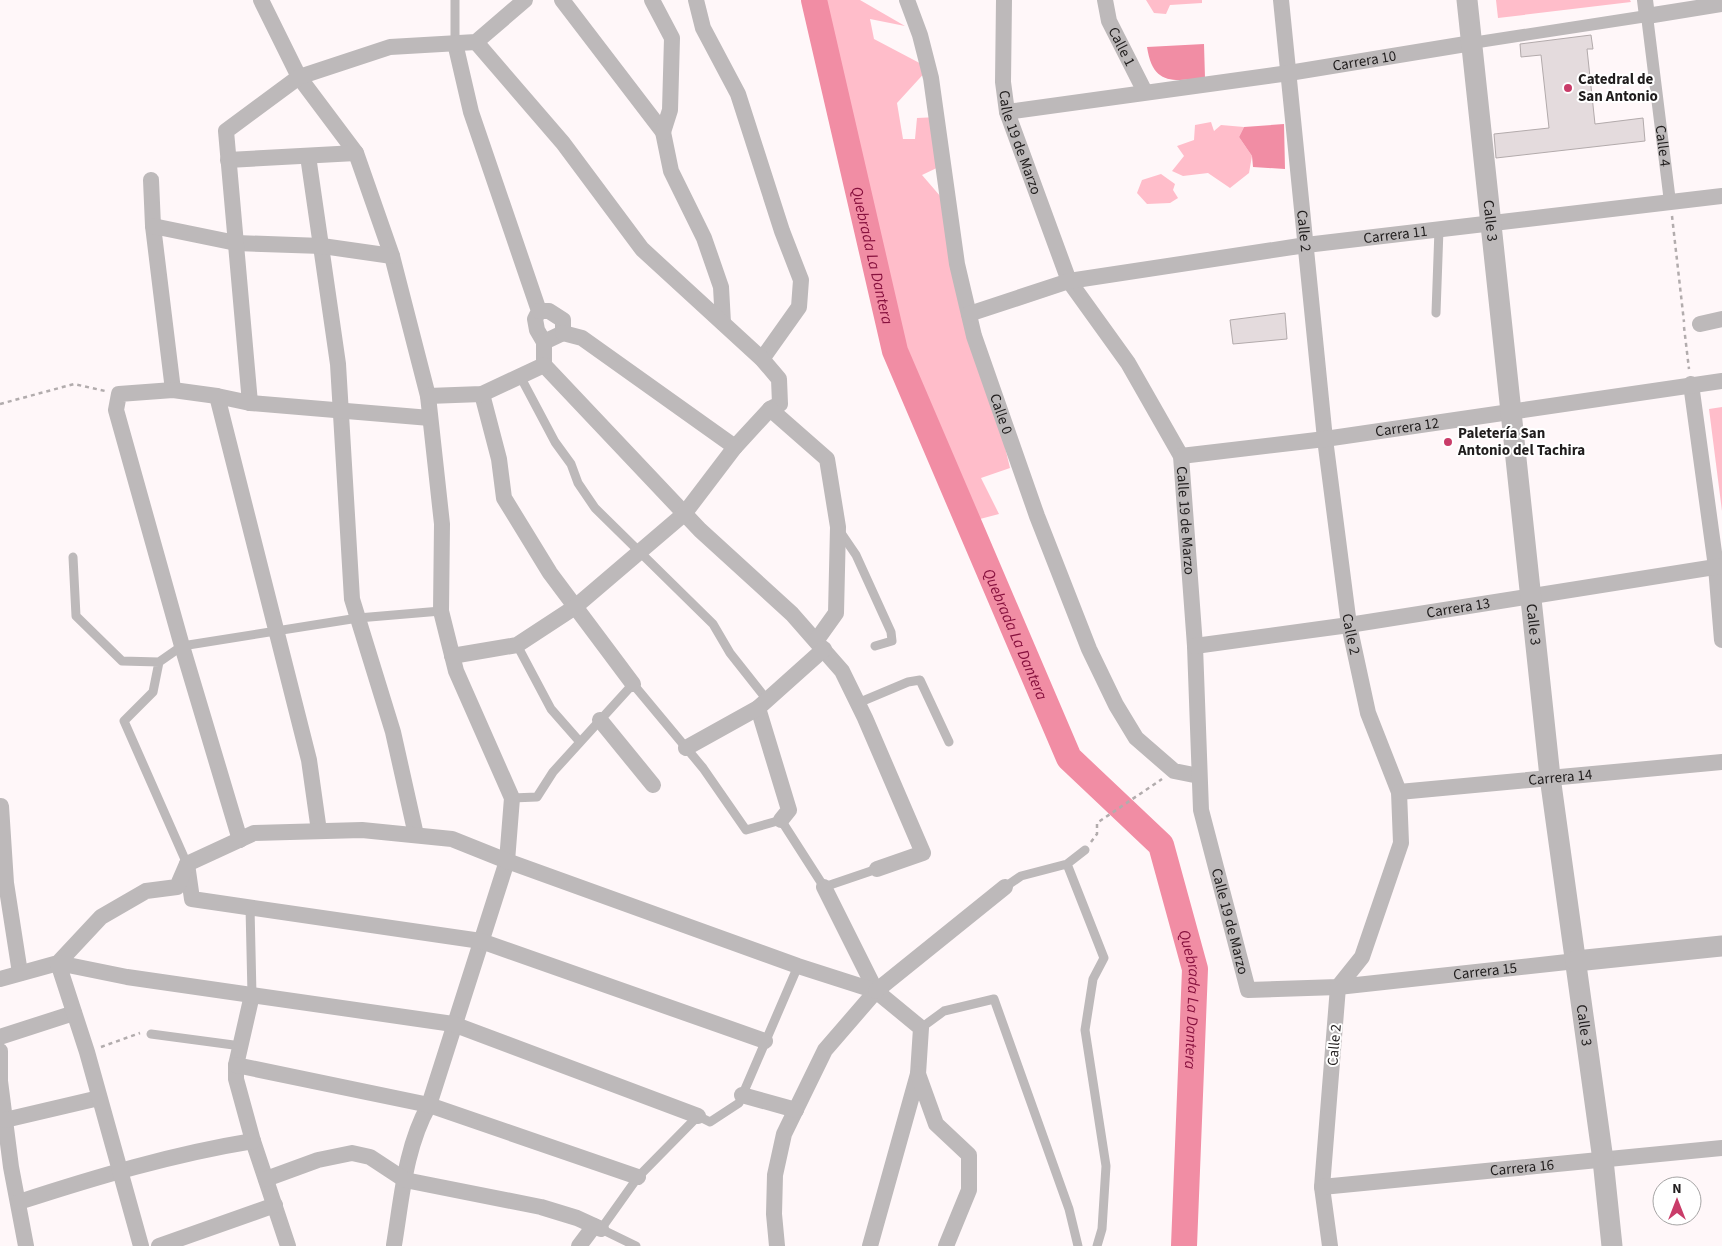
<svg xmlns="http://www.w3.org/2000/svg" width="1722" height="1246" viewBox="0 0 1722 1246" font-family="'Source Sans 3',sans-serif">
<style>
.green{fill:#ffbdca}
.water{fill:#f18da4}
.lines{fill:none;stroke-linecap:round;stroke-linejoin:round}
.river{stroke:#f18da4;stroke-width:26}
.building{fill:#e4dbdd;stroke:#b2aaab}
.path{stroke:#b2acad;stroke-width:2.5;stroke-dasharray:4 4;stroke-linecap:butt}
.service{stroke:#bdb9ba;stroke-width:9}
.pedestrian{stroke:#bdb9ba;stroke-width:12}
.minor{stroke:#bdb9ba;stroke-width:16}
.tertiary{stroke:#bdb9ba;stroke-width:21}
.poi-dot{fill:#c93c69;stroke:#fff;stroke-width:2}
.labels{text-anchor:middle;stroke-width:4;stroke-linejoin:round;paint-order:stroke}
.street-label{font-size:15px;fill:#201d1d;stroke:#fff}
.poi-label{font-size:15px;font-weight:bold;fill:#201d1d;stroke:#fff;text-anchor:start}
.water-label{font-size:16px;font-style:italic;fill:#87113e;stroke:#fff}
</style>
<rect width="100%" height="100%" fill="#fff7f9"/>
<path class="green" d="M814 0H860L905 26 870 19 874 39 929 68 897 103 903 139H915L917 118 938 117 943 165 922 175 947 204 1010 468 981 478 999 514 980 519 895 351Z
M1146 0H1202V3L1170 5 1166 14 1154 13Z
M1496 0H1630L1631 2 1498 18Z
M1211 122 1214 131 1221 125 1244 127 1239 137 1252 156 1249 173 1230 188 1208 173 1183 176 1172 171 1184 156 1177 146 1194 140 1195 125Z
M1161 174 1175 184 1173 190 1178 198 1170 203 1147 204 1137 193 1142 180Z
M1722 407V511L1709 409Z"/>
<path class="water" d="M1204 44 1205 78C1173 81 1153 86 1147 47Z
M1284 124 1285 169 1253 167 1252 156 1239 137 1244 127Z"/>
<g class="lines">
<path class="river" id="s1" d="M814 0 895 351 1069 758 1161 845 1195 969 1184 1246"/>
</g>
<path class="building" d="M1591 35 1593 49H1587L1595 124 1643 118 1645 141 1496 158 1494 134 1549 128 1541 55 1521 57 1520 44Z
M1285 313 1287 339 1233 344 1230 320Z"/>
<g class="lines">
<path class="path" d="M1672 216 1684 322
M1684 327 1689 369
M0 404 74 384 105 391
M1091 842 1097 834V823L1162 779
M101 1047 140 1033"/>
<path class="service" d="M455 43V0
M1436 313 1439 229
M520 376 555 442 571 464 578 483 595 508 713 624 730 653 768 701
M839 530 856 555 891 632 892 641 875 646
M73 557 76 616 122 661 159 662 153 692 124 721 187 864
M517 645 551 709 580 742
M159 662 182 646 358 618 441 611
M858 703 908 682 920 680 949 742
M512 798 537 797 553 772 633 684 703 768 746 830 781 820 824 887 877 869
M1085 850 1067 864 1104 958 1093 979 1085 1030 1106 1166 1102 1229 1097 1246
M1005 887 1021 876 1067 864
M250 907 252 995
M921 1028 944 1011 994 999 1069 1209 1078 1246
M151 1034 241 1046
M636 1246 601 1229 638 1177 698 1116 710 1122 739 1103 798 966"/>
<path class="pedestrian" id="s2" d="M1472 43 1647 16 1670 202"/>
<g class="minor">
<path d="M261 0 299 77 356 153 392 256 428 396 442 524 441 611 456 671 512 798 507 861 429 1105C405 1148 402 1197 394 1245"/>
<path d="M562 0 663 132 671 171 704 238 721 287 723 323"/>
<path d="M652 0 672 38 670 110 663 132"/>
<path d="M696 0 703 28 738 94 782 231 801 280 799 307 762 359"/>
<path id="s3" d="M907 0 920 35 931 78 957 264 974 336 1037 516 1089 649 1116 705 1136 738 1174 771 1199 776"/>
<path id="s4" d="M1004 0 1003 82 1007 112 1069 281 1128 363 1181 456 1195 646 1201 810 1248 990 1338 987 1576 961"/>
<path id="s5" d="M1105 0 1109 21 1145 92"/>
<path id="s6" d="M1281 0 1325 439 1349 625 1368 713 1399 792 1401 843 1362 957 1338 987 1322 1187 1330 1246"/>
<path d="M1645 0 1647 16 1722 4"/>
<path d="M476 42 563 143 642 249 762 359 779 379 780 404 770 409"/>
<path d="M455 43 471 112 539 311 535 319 537 330 544 342"/>
<path id="s7" d="M1007 112 1289 73 1472 43"/>
<path d="M308 156 338 364 352 599 393 732 416 835"/>
<path d="M228 160 356 153"/>
<path d="M151 180 153 226 173 390"/>
<path d="M153 226 236 243 322 246 392 256"/>
<path d="M539 311H549L563 320V333"/>
<path id="s8" d="M969 314 1069 281 1306 245 1722 196"/>
<path d="M1700 324 1722 319"/>
<path d="M563 333 544 342V365L700 530 792 614 842 671 865 718 923 853 877 869"/>
<path d="M563 333 582 338 735 447 770 409 827 459 838 527 836 613 816 641"/>
<path d="M1691 384 1716 567 1722 640"/>
<path d="M482 394 499 459 504 498 550 573 633 684"/>
<path d="M217 396 309 760 319 831"/>
<path d="M428 396 482 394 544 365"/>
<path d="M250 403 226 131 299 77 390 47 476 42 525 0"/>
<path id="s9" d="M1181 456 1325 439 1722 381"/>
<path id="s10" d="M1195 646 1349 625 1722 566"/>
<path d="M452 656 517 645 575 607 684 514 735 447"/>
<path d="M758 708 789 810 781 820"/>
<path d="M600 720 653 785"/>
<path d="M686 748 758 708 824 649"/>
<path id="s11" d="M1399 792 1722 762"/>
<path d="M1 806 6 883 20 973"/>
<path d="M240 840 182 646 116 410 119 394 173 390 217 396 250 403 430 418"/>
<path d="M187 864 192 899 481 941 765 1041"/>
<path d="M824 887 876 991 921 1028 918 1074 870 1246"/>
<path d="M0 979 58 963 101 917 146 891 177 887 187 864 254 833 362 830 452 839 507 861 798 966 876 991 825 1050 784 1134 775 1175 774 1214 777 1246"/>
<path d="M876 991 1005 887"/>
<path d="M252 995 236 1065V1079L253 1141 288 1246"/>
<path d="M0 1037 74 1013"/>
<path d="M0 1051V1081L11 1167 26 1246"/>
<path d="M236 1065 429 1105 638 1177"/>
<path d="M918 1074 936 1124 969 1155V1190L946 1246"/>
<path d="M742 1095 796 1110"/>
<path d="M5 1120 99 1098"/>
<path d="M266 1179 318 1160 352 1153 370 1157 405 1180 541 1207 577 1218 601 1229"/>
<path id="s12" d="M1322 1187 1722 1148"/>
<path d="M19 1202C96 1177 173 1154 253 1141"/>
<path d="M141 1246 87 1052 58 963 127 977 453 1024 698 1116"/>
<path d="M159 1246 275 1205"/>
<path d="M579 1246 594 1226"/>
</g>
<g class="tertiary">
<path id="s13" d="M1467 0 1550 777 1603 1160 1612 1246"/>
<path d="M1576 961 1722 946"/>
</g>
</g>
<g class="poi-dot">
<circle cx="1568" cy="88" r="5"/>
<circle cx="1448" cy="442" r="5"/>
</g>
<g class="labels">
<g class="street-label">
<text dy="5" stroke="none"><textPath href="#s5" startOffset="50">Calle 1</textPath></text>
<text dy="5" stroke="none"><textPath href="#s7" startOffset="361">Carrera 10</textPath></text>
<text dy="5" stroke="none"><textPath href="#s4" startOffset="145">Calle 19 de Marzo</textPath></text>
<text dy="5" stroke="none"><textPath href="#s2" startOffset="308">Calle 4</textPath></text>
<text dy="5" stroke="none"><textPath href="#s13" startOffset="222">Calle 3</textPath></text>
<text dy="5" stroke="none"><textPath href="#s6" startOffset="232">Calle 2</textPath></text>
<text dy="5" stroke="none"><textPath href="#s8" startOffset="435">Carrera 11</textPath></text>
<text dy="5" stroke="none"><textPath href="#s3" startOffset="426">Calle 0</textPath></text>
<text dy="5" stroke="none"><textPath href="#s9" startOffset="228">Carrera 12</textPath></text>
<text dy="5" stroke="none"><textPath href="#s4" startOffset="565">Calle 19 de Marzo</textPath></text>
<text dy="5" stroke="none"><textPath href="#s10" startOffset="266">Carrera 13</textPath></text>
<text dy="5" stroke="none"><textPath href="#s13" startOffset="628">Calle 3</textPath></text>
<text dy="5" stroke="none"><textPath href="#s6" startOffset="638">Calle 2</textPath></text>
<text dy="5" stroke="none"><textPath href="#s11" startOffset="162">Carrera 14</textPath></text>
<text dy="5" stroke="none"><textPath href="#s4" startOffset="970">Calle 19 de Marzo</textPath></text>
<text dy="5" stroke="none"><textPath href="#s4" startOffset="1279">Carrera 15</textPath></text>
<text dy="5" stroke="none"><textPath href="#s13" startOffset="1032">Calle 3</textPath></text>
<text transform="translate(1334 1045) rotate(-85)" y="5">Calle 2</text>
<text dy="5" stroke="none"><textPath href="#s12" startOffset="201">Carrera 16</textPath></text>
</g>
<g class="poi-label">
<text x="1578" y="84">Catedral de<tspan x="1578" dy="17">San Antonio</tspan></text>
<text x="1458" y="438">Paletería San<tspan x="1458" dy="17">Antonio del Tachira</tspan></text>
</g>
<g class="water-label">
<text dy="6" stroke="none"><textPath href="#s1" startOffset="262">Quebrada La Dantera</textPath></text>
<text dy="6" stroke="none"><textPath href="#s1" startOffset="668">Quebrada La Dantera</textPath></text>
<text dy="6" stroke="none"><textPath href="#s1" startOffset="1088">Quebrada La Dantera</textPath></text>
</g>
</g>
<g transform="translate(1677 1201)"><circle r="24" fill="#ffffff" stroke="#a6a5a5"/>
<path d="M0-4L9 19L0 12L-9 19Z" fill="#c93c69"/>
<text y="-8" font-size="14" font-weight="bold" text-anchor="middle" fill="#201d1d">N</text>
</g>
</svg>
